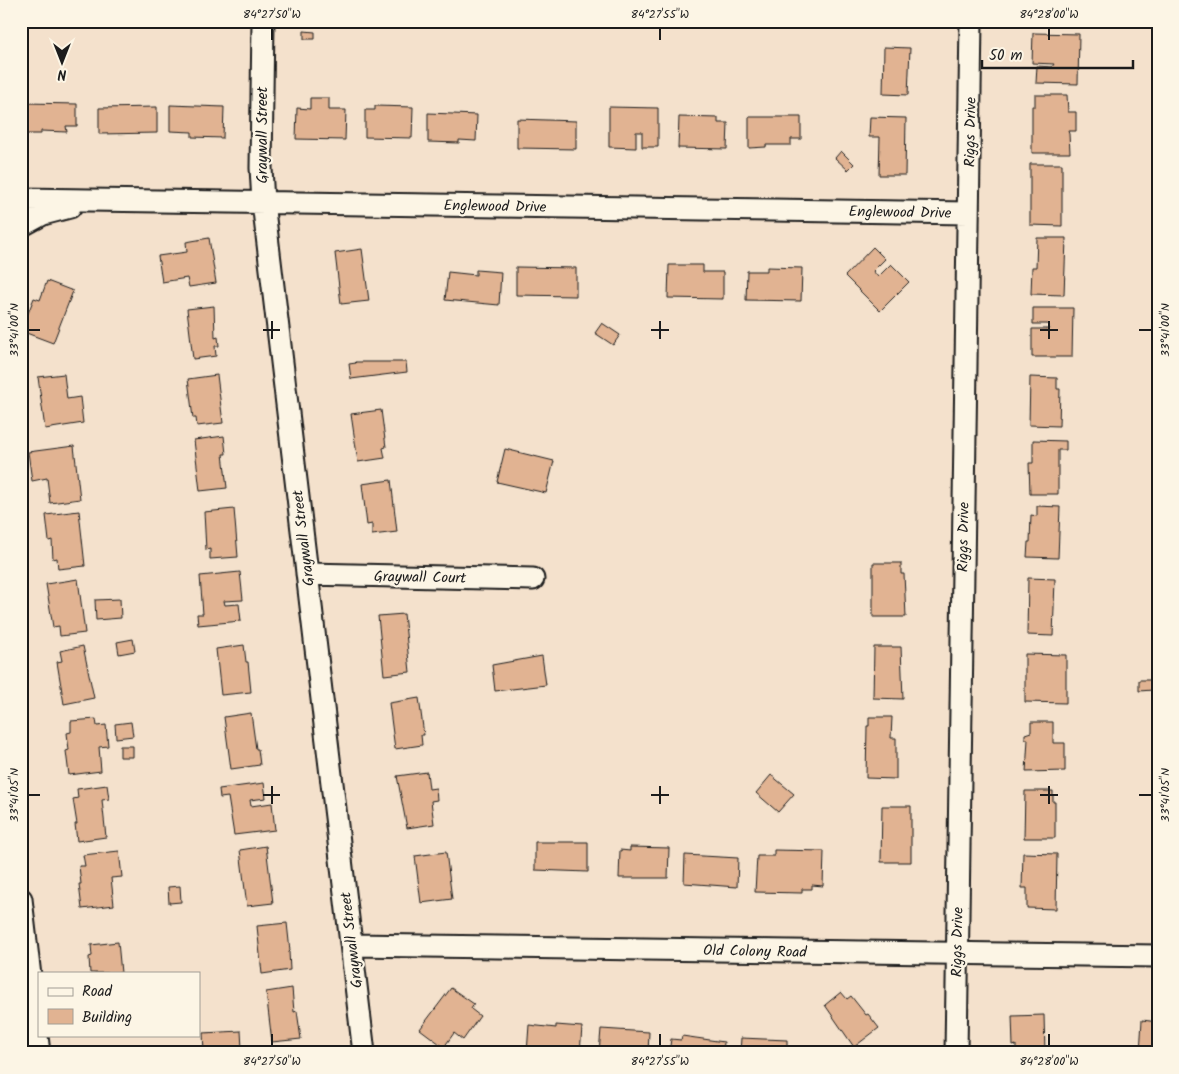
<svg xmlns="http://www.w3.org/2000/svg" width="1179" height="1074" viewBox="0 0 1179 1074" font-family="Kalam,sans-serif">
<style>
.building{fill:#e1b392;stroke:#1c1c1c}
.lines{fill:none;stroke-linecap:round;stroke-linejoin:round}
.street-casing{stroke:#1c1c1c;stroke-width:25}
.street{stroke:#fcf5e5;stroke-width:21}
.ticks{fill:none;stroke:#1c1c1c;stroke-width:2}
.labels{text-anchor:middle;stroke-width:4.5;stroke-linejoin:round;paint-order:stroke}
.street-label{font-size:15px;fill:#1c1c1c;stroke:#fcf5e5}
.neatline{fill:none;stroke:#1c1c1c;stroke-width:2}
.ticks-label{font-size:12px;text-anchor:middle;fill:#1c1c1c}
</style>
<rect width="100%" height="100%" fill="#f4e1cc"/>
<filter id="ink" filterUnits="userSpaceOnUse"><feTurbulence type="fractalNoise" baseFrequency=".02" numOctaves="2"/><feDisplacementMap in="SourceGraphic" scale="10" xChannelSelector="R" yChannelSelector="G"/><feConvolveMatrix kernelMatrix="1 2 1 2 8 2 1 2 1" color-interpolation-filters="sRGB"/></filter>
<g filter="url(#ink)">
<path class="building" d="M880 21H912V23L880 24Z
M304 31 315 32V39H304Z
M1033 33 1079 34 1078 84 1036 83 1037 66 1052 67 1054 64 1032 63Z
M884 47 910 48 908 95 883 94Z
M1035 95H1067L1068 112H1076V131H1068L1069 134 1070 153H1032V106H1035Z
M310 98H329V110H346L345 140 296 139 297 108 310 109Z
M25 103 77 104V126H66L67 132 41 131V134H25Z
M170 105 224 107 223 138 192 137V132L170 131Z
M375 106 413 107 412 138 365 137V110H375Z
M157 107V133L99 134V108Z
M609 107 658 108V147H642V132H636V148L609 147Z
M428 113 477 115 476 141 459 140V143L428 142Z
M679 117 718 118V123H728L727 149 678 148Z
M749 117H801V139H791V145H766V147L749 148Z
M870 117 906 118 905 175H879L880 137H869Z
M517 119 576 121V149L517 148Z
M841 151 854 164 848 170 835 158Z
M1030 164H1062V226L1030 225Z
M209 238 216 283 189 287 187 278 162 282 158 256 187 252 186 242Z
M1037 238H1066L1064 295 1031 294 1032 267H1036Z
M873 247 885 259 873 271 878 277 891 264 909 282 880 311 845 276Z
M362 249 369 301 341 304 335 253Z
M669 265H703V272H723V299L668 298Z
M516 267 576 268V296L516 295Z
M767 267 802 268 801 301 746 300 747 271H767Z
M476 270 501 272 499 305 445 300 448 272 476 275Z
M47 281 73 291 53 343 21 331 34 298 40 300Z
M214 306 215 338 218 337 219 346H215L216 356 193 359 187 309Z
M1033 308H1073L1072 357H1032V329H1050L1048 324H1033Z
M602 323 620 335 613 345 595 333Z
M355 362H406L407 372 351 379 349 364 356 363Z
M64 374 67 399 80 397 83 423 45 429 38 377Z
M217 375 223 423 197 426 196 418H193L188 379Z
M1030 377 1057 378V389H1060L1059 426 1029 425Z
M381 410 386 447 383 448 385 458 358 462 351 414Z
M224 436 226 454H223L227 488 200 491 194 440Z
M1033 440 1066 441V450H1058V494H1030L1029 463H1033Z
M74 446 80 499 50 503 47 478 32 481 28 452Z
M505 449 554 461 546 493 497 482Z
M391 480 397 532 372 535V524L367 525 362 484Z
M1037 506 1060 507 1058 558 1027 557 1028 542H1030L1031 515 1037 516Z
M234 509 238 557 210 559V549L206 550 204 512Z
M79 511 85 566 58 569 57 558 53 559 52 540 49 541 46 515Z
M873 563H901V574H904L906 617H873Z
M240 572 243 600 224 601 225 605 239 604 241 621 198 625 197 614H203L200 576Z
M1028 578 1055 579 1053 636 1027 635Z
M78 579 85 633 60 636 59 626 53 627 46 584Z
M120 599 121 618 96 620 95 600Z
M404 614 410 672 384 675 378 616Z
M133 639 135 651 119 654 117 642Z
M244 645 246 662H248L251 692 221 695 216 649Z
M83 646 94 698 64 704 57 662 62 661 60 651Z
M874 647H901L903 699 873 698Z
M1025 654 1066 655V703L1025 702Z
M542 656 546 685 495 691 492 665Z
M1139 680H1153V690L1139 691Z
M419 698 424 735H421L422 745 395 749 389 703Z
M251 713 256 749H258L260 765 231 769 224 717Z
M869 717H892L891 738H896V779L866 778 867 726H869Z
M96 719 97 726 106 725 108 746 99 747 101 771 69 775 66 751 69 750 67 733 71 732V721Z
M131 722 133 736 116 738 115 724Z
M1031 722H1053V743H1065V771L1026 772 1028 739H1025V734L1031 732Z
M120 746H133V757H120Z
M427 772 429 789 436 788 437 800 431 801 434 824 407 828 397 776Z
M771 775 794 794 778 812 756 793Z
M264 783 266 798 250 800 251 806 272 803 275 830 234 835 228 797 220 798 219 789Z
M107 785 109 799 102 800 106 837 77 841 75 824H77L73 799 78 798 77 789Z
M1025 791H1053V802H1055V838H1024Z
M882 806H911V862H881Z
M535 842H588V872L535 870Z
M266 846 273 903 247 906 240 850Z
M630 847 669 848 668 878H619L620 850 630 851Z
M774 850 824 851 823 886 812 885V889H802V893L755 892 757 856H774Z
M119 851 122 877 111 878 114 905 82 909 79 884H81L79 866H85L83 855Z
M446 852 452 899 421 903 415 856Z
M1023 853 1057 854 1056 909 1027 908V888H1022Z
M685 855 738 858 737 887 684 883Z
M180 886 181 902 169 903 168 887Z
M287 923 290 951 289 952 290 970 262 974 257 926Z
M118 942 121 973H90L89 957 92 956 91 945Z
M292 988 294 1012 297 1011 301 1039 272 1042 266 992Z
M451 988 474 1004 471 1009 480 1016 463 1040 454 1033 444 1047 420 1029Z
M841 992 847 999 851 996 866 1015 868 1014 879 1028 854 1047 825 1005Z
M1044 1015 1045 1053H1016V1045L1013 1046 1012 1016Z
M1142 1020 1158 1022V1053H1140Z
M529 1025 556 1028V1025L582 1027 580 1053H527Z
M601 1029 649 1032 648 1053H599Z
M241 1031 242 1049 204 1052 203 1033Z
M682 1036 724 1042 723 1053H669L671 1039 681 1040Z
M741 1038 787 1040V1053H740Z"/>
<g class="lines">
<g class="street-casing">
<path id="street" d="M263 21 261 168 263 202 364 1053
M21 199 968 213
M21 226 43 214 70 207
M307 574 533 579
M21 899 39 1053
M352 945 1158 956
M956 1053 971 21"/>
</g>
<use href="#street" class="street"/>
</g>
</g>
<path class="ticks" d="M272 28V40M660 28V40M1049 28V40M272 321V339M660 321V339M1049 321V339M28 330H40M263 330H280M651 330H669M1040 330H1058M1139 330H1152M272 786V804M660 786V804M1049 786V804M28 795H40M263 795H280M651 795H669M1040 795H1058M1139 795H1152M272 1034V1046M660 1034V1046M1049 1034V1046"/>
<g class="labels">
<g class="street-label">
<text transform="translate(970 132) rotate(-89)" y="5">Riggs Drive</text>
<text transform="translate(262 135) rotate(-90)" y="5">Graywall Street</text>
<text transform="translate(495 206) rotate(1)" y="5">Englewood Drive</text>
<text transform="translate(900 212) rotate(1)" y="5">Englewood Drive</text>
<text transform="translate(963 537) rotate(-89)" y="5">Riggs Drive</text>
<text transform="translate(303 538) rotate(-97)" y="5">Graywall Street</text>
<text transform="translate(420 577) rotate(1)" y="5">Graywall Court</text>
<text transform="translate(351 940) rotate(-97)" y="5">Graywall Street</text>
<text transform="translate(957 942) rotate(-89)" y="5">Riggs Drive</text>
<text transform="translate(755 951) rotate(1)" y="5">Old Colony Road</text>
</g>
</g>
<rect width="1179" height="1074" fill="none" stroke="#fcf5e5" stroke-width="55"/>
<rect x="38" y="972" width="162" height="65" fill="#fcf5e5" stroke="#a29e95"/>
<rect x="48" y="988" width="25" height="8" fill="#fcf5e5" stroke="#a29e95"/>
<text x="82" y="996" font-size="15" fill="#1c1c1c">Road</text>
<rect x="48" y="1009" width="25" height="15" fill="#e1b392" stroke="#a29e95"/>
<text x="82" y="1022" font-size="15" fill="#1c1c1c">Building</text>
<g transform="translate(62 62) rotate(180)" stroke="#fcf5e5" stroke-width="4" paint-order="stroke">
<path d="M0-4L9 19L0 12L-9 19Z" fill="#1c1c1c"/>
<text y="-8" font-size="14" font-weight="bold" text-anchor="middle" fill="#1c1c1c">N</text>
</g>
<path d="M982 60v8h151v-8" fill="none" stroke="#1c1c1c" stroke-width="2.5"/>
<text x="989" y="60" font-size="15" fill="#1c1c1c" stroke="#fcf5e5" stroke-width="4" paint-order="stroke">50 m</text>
<rect x="28" y="28" width="1124" height="1018" class="neatline"/>
<g class="ticks-label">
<text x="272" y="18">84°27'50"W</text>
<text x="660" y="18">84°27'55"W</text>
<text x="1049" y="18">84°28'00"W</text>
<text transform="translate(1165 330) rotate(-90)" y="4">33°41'00"N</text>
<text transform="translate(14 330) rotate(-90)" y="4">33°41'00"N</text>
<text transform="translate(1165 795) rotate(-90)" y="4">33°41'05"N</text>
<text transform="translate(14 795) rotate(-90)" y="4">33°41'05"N</text>
<text x="272" y="1065">84°27'50"W</text>
<text x="660" y="1065">84°27'55"W</text>
<text x="1049" y="1065">84°28'00"W</text>
</g>
</svg>
